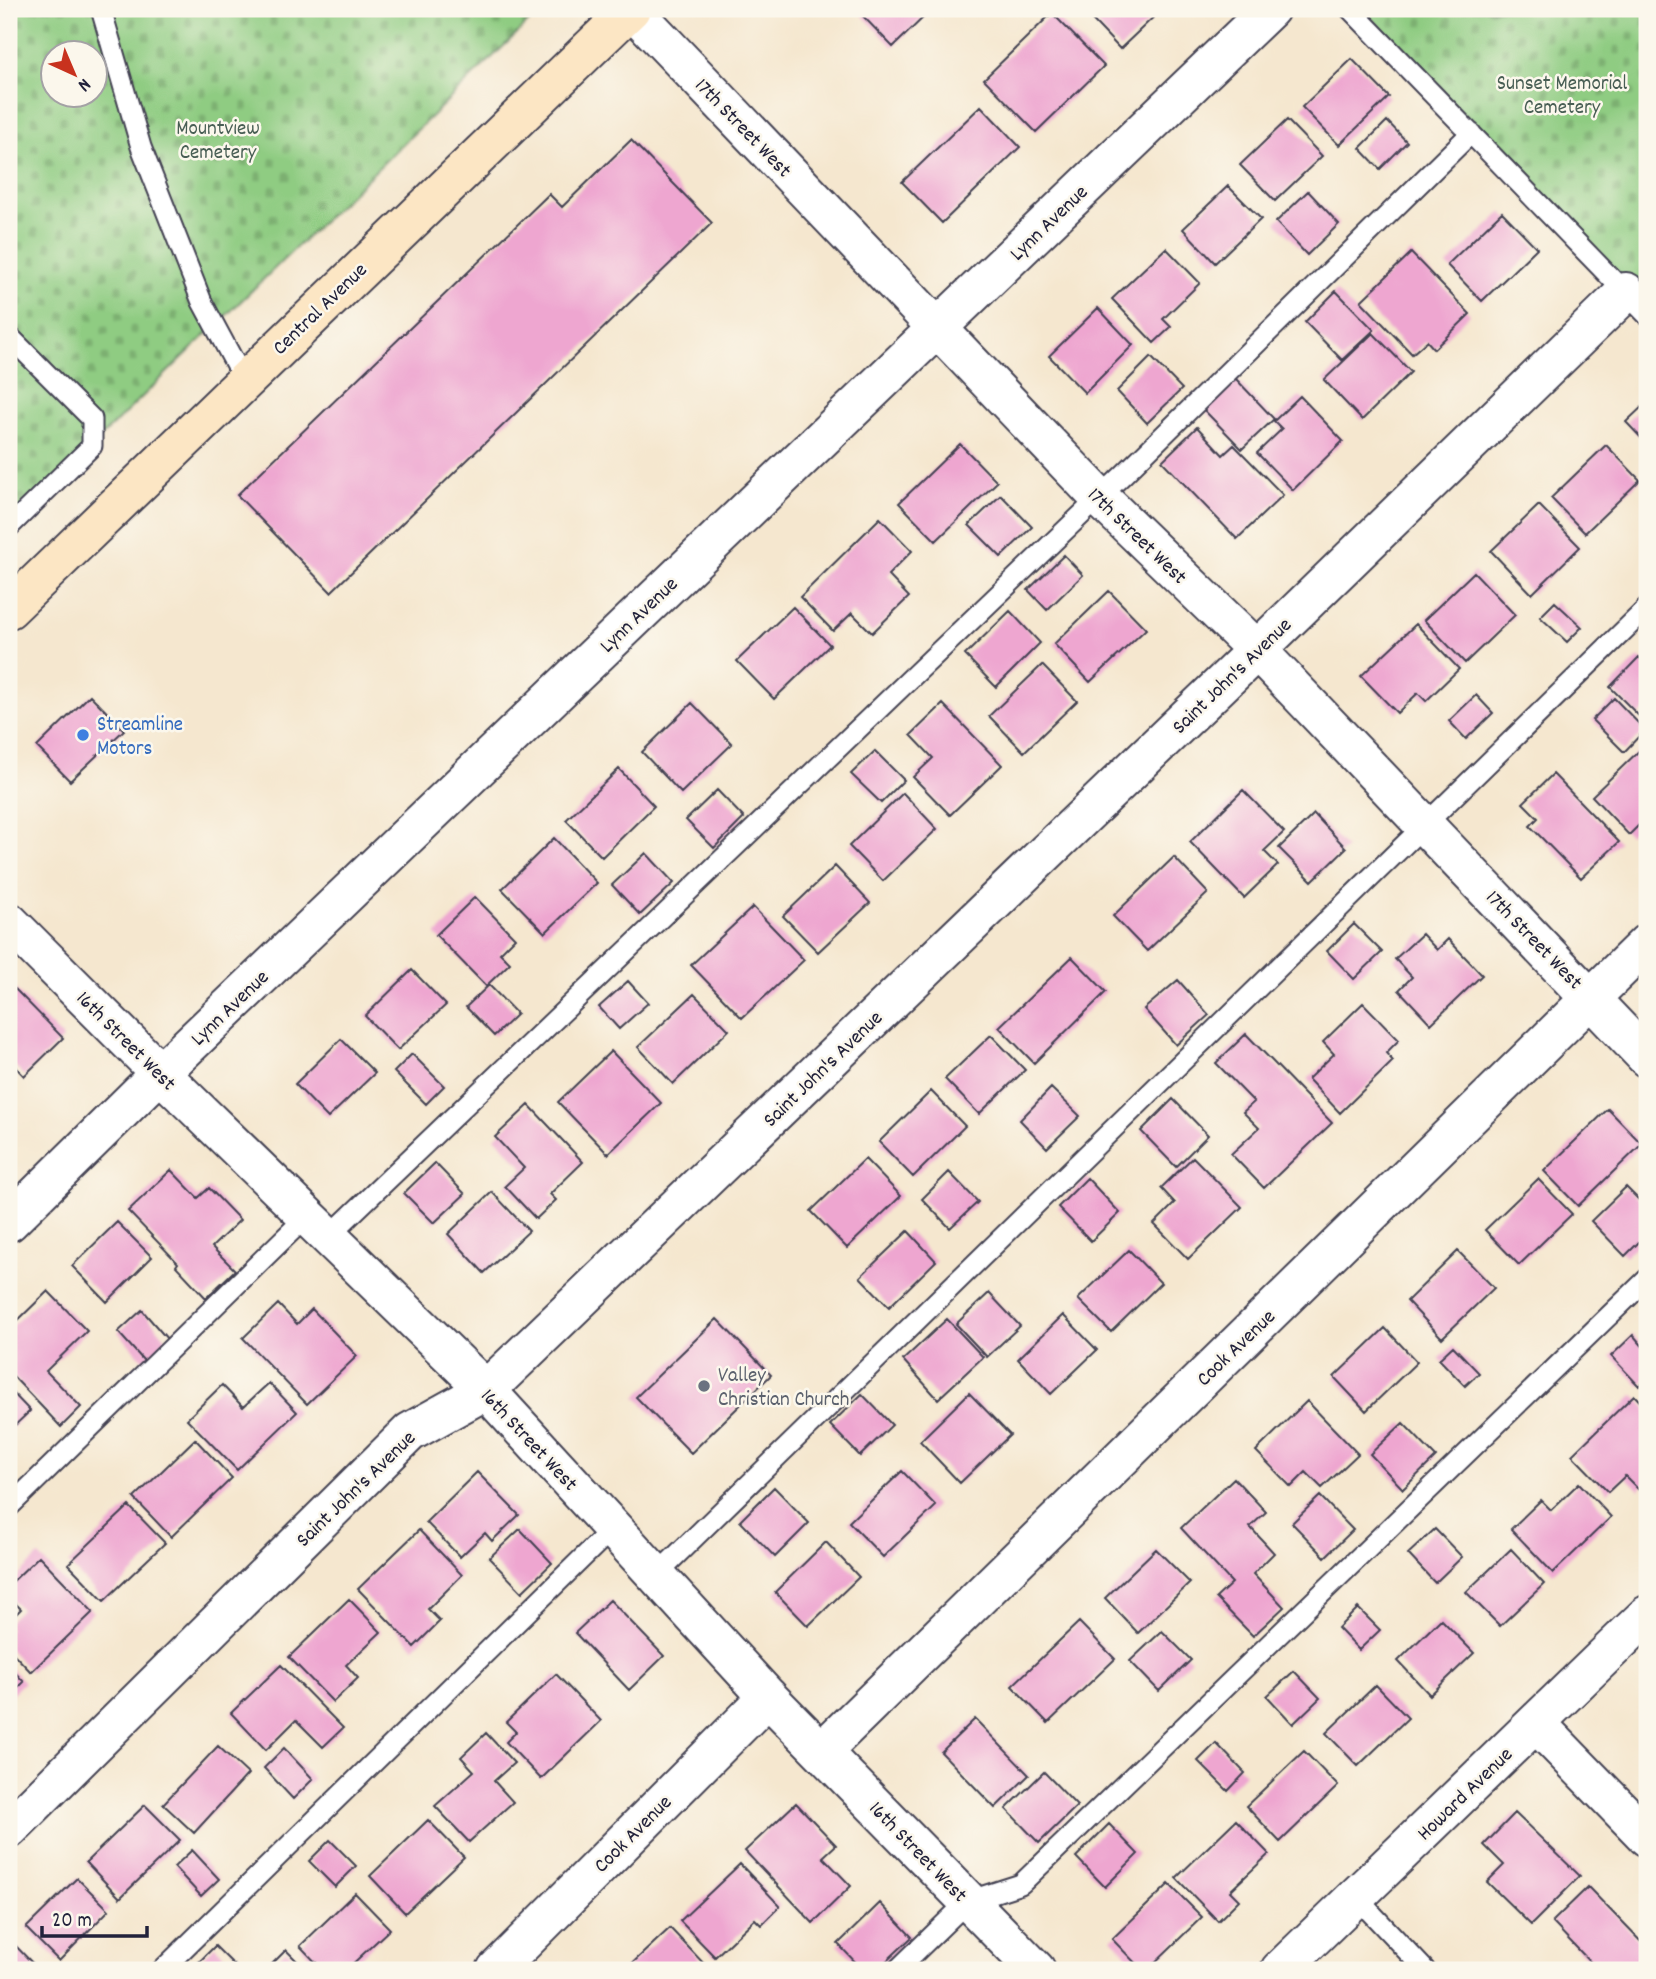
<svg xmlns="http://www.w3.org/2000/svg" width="1656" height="1979" viewBox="0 0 1656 1979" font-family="Dekko,sans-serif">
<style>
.cemetery{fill:url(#cemetery-stones);stroke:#58775e;stroke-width:2;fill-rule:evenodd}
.building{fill:#eea6d0}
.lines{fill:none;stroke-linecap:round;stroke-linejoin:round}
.service-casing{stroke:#424051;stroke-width:23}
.minor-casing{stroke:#424051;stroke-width:42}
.tertiary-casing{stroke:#424051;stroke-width:42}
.secondary-casing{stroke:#424051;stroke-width:42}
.service{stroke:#fff;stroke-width:19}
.minor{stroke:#fff;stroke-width:38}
.tertiary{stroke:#fff;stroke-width:38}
.secondary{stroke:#fce6c4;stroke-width:38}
.shop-dot{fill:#3f7fe0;stroke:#fbf7ec;stroke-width:2.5}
.worship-dot{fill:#6b7280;stroke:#fbf7ec;stroke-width:2.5}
.labels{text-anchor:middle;stroke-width:5;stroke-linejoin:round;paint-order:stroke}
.park-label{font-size:21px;fill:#485e54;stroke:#fbf7ec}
.street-label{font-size:21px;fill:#22223b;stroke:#fbf7ec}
.shop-label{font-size:21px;fill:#366cbe;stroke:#fbf7ec;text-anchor:start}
.worship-label{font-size:21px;fill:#5b616d;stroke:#fbf7ec;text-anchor:start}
</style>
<defs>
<pattern id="cemetery-stones" width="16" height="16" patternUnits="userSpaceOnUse" patternTransform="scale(1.75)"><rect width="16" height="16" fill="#8fcc82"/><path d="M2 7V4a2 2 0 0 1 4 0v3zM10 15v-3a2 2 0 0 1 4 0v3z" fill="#7baf71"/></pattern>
</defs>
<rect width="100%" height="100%" fill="#fbf7ec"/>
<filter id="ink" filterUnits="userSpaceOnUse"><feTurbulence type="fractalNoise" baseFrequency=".0143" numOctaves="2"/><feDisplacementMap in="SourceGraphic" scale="14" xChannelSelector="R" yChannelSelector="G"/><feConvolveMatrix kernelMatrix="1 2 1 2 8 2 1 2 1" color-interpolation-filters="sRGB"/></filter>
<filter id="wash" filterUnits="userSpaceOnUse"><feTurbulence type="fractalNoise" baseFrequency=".00686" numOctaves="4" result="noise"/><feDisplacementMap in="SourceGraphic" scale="28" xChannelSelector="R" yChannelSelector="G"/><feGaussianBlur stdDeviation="1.57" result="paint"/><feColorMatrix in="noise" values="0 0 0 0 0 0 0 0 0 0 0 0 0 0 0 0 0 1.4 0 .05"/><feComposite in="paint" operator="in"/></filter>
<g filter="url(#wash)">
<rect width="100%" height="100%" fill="#f5e7cf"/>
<path class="cemetery" d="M9 9H542L9 526ZM52 52H94V94H52Z
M1362 9H1647V308Z"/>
<g id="blocks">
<path class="building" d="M856 9H932L893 47Z
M1082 9H1162L1120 49Z
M1052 13 1104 66 1036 132 984 79Z
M1352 59 1389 97 1339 145 1302 107Z
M981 106 1020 147 942 223 902 182Z
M1287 120 1322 156 1275 201 1240 165Z
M1387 121 1407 142 1380 169 1360 148Z
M631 140 712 223 331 592 237 495 549 194 562 207Z
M1228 186 1261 219 1215 263 1183 229Z
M1308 191 1339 224 1307 255 1276 222Z
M1502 212 1537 248 1482 301 1447 265Z
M1166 248 1200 283 1163 319 1171 327 1154 343 1112 299Z
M1411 253 1470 314 1434 349 1427 341 1412 354 1361 301Z
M1336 291 1374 330 1342 360 1305 322Z
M1098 308 1133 345 1085 393 1049 356Z
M1373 333 1411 372 1362 420 1324 380Z
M1151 357 1182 389 1147 423 1117 391Z
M1235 378 1274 419 1242 449 1203 409Z
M1300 396 1343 441 1293 490 1257 453 1282 429 1274 421Z
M1647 402V444L1626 422Z
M1197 427 1223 455 1234 445 1283 495 1237 539 1162 461Z
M960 444 997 482 936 541 899 503Z
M1606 445 1640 480 1585 533 1551 498Z
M1001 495 1032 527 1001 557 969 525Z
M1539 505 1580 547 1532 594 1491 551Z
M880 518 912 551 888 575 909 597 872 633 852 613 833 631 800 597Z
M1064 555 1083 575 1047 610 1028 590Z
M1474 572 1515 615 1465 663 1424 620Z
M1109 591 1146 629 1090 682 1054 644Z
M1555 602 1582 627 1567 642 1540 617Z
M793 607 830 645 774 699 737 661Z
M1010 611 1040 643 996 687 965 655Z
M1416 624 1459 669 1426 701 1418 693 1397 713 1361 676Z
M1639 657 1647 665V708L1639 716 1610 687Z
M1042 665 1077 701 1024 752 989 716Z
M90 695 124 730 70 781 37 747Z
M1476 695 1493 713 1466 739 1449 721Z
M1614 698 1645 730 1624 752 1592 720Z
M692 703 732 744 681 793 642 752Z
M943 704 1002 765 950 815 913 777 933 758 911 735Z
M1643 747 1647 751V817L1629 835 1592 796Z
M875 751 904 780 881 803 851 774Z
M619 769 654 806 602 857 566 820Z
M1553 774 1619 842 1581 878 1530 826 1538 818 1523 803Z
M717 790 744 818 714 848 686 820Z
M1243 790 1284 832 1264 851 1278 865 1244 898 1190 842Z
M903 793 937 829 883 881 849 846Z
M1314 814 1346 848 1312 881 1279 848Z
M554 838 597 883 545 933 502 889Z
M646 853 674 883 640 915 612 885Z
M1174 857 1208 893 1147 951 1113 916Z
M835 866 870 903 818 952 783 916Z
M475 897 515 938 500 953 510 963 486 986 436 935Z
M753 907 804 960 742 1018 691 965Z
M1354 924 1382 952 1354 979 1327 951Z
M1422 934 1437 950 1448 939 1482 975 1431 1024 1399 990 1412 977 1395 959Z
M1072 957 1106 992 1034 1063 999 1027Z
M412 970 446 1005 398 1050 365 1016Z
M1178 980 1209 1015 1176 1045 1144 1009Z
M628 981 648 1003 619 1029 599 1007Z
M489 985 517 1014 494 1036 466 1007Z
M15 989 63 1038 24 1076 9 1060V994Z
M694 994 729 1030 673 1084 638 1047Z
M1363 1003 1399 1040 1386 1053 1393 1061 1340 1113 1308 1079 1334 1054 1323 1042Z
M1246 1034 1332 1123 1264 1188 1231 1154 1259 1128 1243 1112 1254 1102 1216 1063Z
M991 1035 1025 1070 979 1114 945 1079Z
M341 1039 375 1073 328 1118 295 1084Z
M611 1051 661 1103 608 1154 558 1102Z
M412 1054 444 1086 426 1104 394 1072Z
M1051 1088 1080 1116 1047 1148 1020 1120Z
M931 1091 965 1126 913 1177 879 1142Z
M1173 1099 1208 1135 1176 1167 1141 1131Z
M529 1105 583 1162 550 1194 556 1200 536 1219 505 1186 524 1168 495 1137Z
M1608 1109 1642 1144 1578 1206 1544 1171Z
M1193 1157 1242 1207 1188 1259 1154 1224 1175 1203 1161 1188Z
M865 1159 901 1196 847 1248 811 1211Z
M435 1163 465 1194 434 1223 404 1193Z
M171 1170 198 1198 209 1188 240 1220 212 1247 235 1270 206 1298 176 1266 178 1263 128 1211Z
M949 1172 978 1202 950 1228 922 1199Z
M1087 1178 1120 1213 1091 1241 1058 1207Z
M1538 1179 1572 1214 1519 1265 1485 1230Z
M1626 1187 1647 1208V1234L1625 1256 1591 1221Z
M492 1192 529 1231 484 1273 448 1234Z
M117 1222 152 1257 107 1302 72 1266Z
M908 1231 936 1261 889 1307 860 1277Z
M1129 1250 1161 1283 1111 1332 1078 1299Z
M1458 1251 1494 1288 1442 1338 1407 1301Z
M48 1291 87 1331 46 1371 81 1407 61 1427 9 1372V1329Z
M989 1293 1020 1326 987 1357 956 1324Z
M278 1304 297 1324 312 1309 357 1356 307 1404 243 1338Z
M142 1310 168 1340 144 1361 118 1332Z
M1063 1315 1097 1350 1051 1394 1018 1359Z
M717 1319 771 1375 691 1453 636 1397Z
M947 1319 983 1357 938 1399 903 1360Z
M1385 1328 1417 1362 1366 1411 1334 1377Z
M1633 1335 1647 1351V1378L1639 1386 1611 1356Z
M1453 1346 1479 1373 1465 1386 1439 1359Z
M269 1383 297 1412 237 1470 187 1419 222 1385 243 1407Z
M9 1389 30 1411 9 1431Z
M969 1393 1010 1435 960 1483 920 1441Z
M862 1394 892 1425 860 1456 830 1425Z
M1634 1395 1647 1409V1481L1639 1490 1625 1476 1608 1492 1572 1455Z
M1307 1401 1358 1454 1322 1488 1306 1472 1291 1487 1256 1451Z
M1403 1423 1436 1457 1403 1489 1370 1454Z
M195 1439 232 1478 171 1537 134 1498Z
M902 1471 936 1506 883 1557 849 1522Z
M477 1472 519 1515 492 1541 485 1533 460 1557 426 1522Z
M1234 1478 1266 1512 1250 1527 1274 1553 1253 1574 1284 1607 1253 1636 1216 1598 1232 1583 1181 1528Z
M1579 1483 1611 1517 1553 1573 1511 1529 1541 1500 1551 1510Z
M774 1487 809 1523 775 1557 740 1521Z
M1320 1496 1353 1530 1325 1557 1292 1523Z
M129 1506 165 1543 104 1601 68 1564Z
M520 1529 552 1563 522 1592 489 1558Z
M1435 1529 1462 1557 1435 1583 1408 1554Z
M419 1530 462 1575 428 1609 440 1621 414 1647 358 1589Z
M826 1542 859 1577 808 1626 775 1592Z
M1156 1549 1190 1583 1138 1633 1105 1598Z
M1511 1549 1544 1584 1500 1626 1466 1592Z
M39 1556 93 1612 31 1672 9 1649V1621L21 1609 9 1597V1585Z
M349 1599 381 1632 346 1665 358 1678 333 1702 289 1657Z
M610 1600 664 1656 629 1690 575 1633Z
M1358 1608 1380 1630 1359 1650 1338 1628Z
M1441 1619 1474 1653 1430 1695 1398 1661Z
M1079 1622 1115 1659 1048 1723 1012 1686Z
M1162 1631 1191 1660 1159 1691 1130 1661Z
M281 1665 343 1728 323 1747 296 1720 266 1750 231 1713Z
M9 1666 24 1682 9 1697Z
M1294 1671 1320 1698 1293 1724 1267 1696Z
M556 1674 601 1721 541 1779 506 1742 516 1732 506 1722Z
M1376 1685 1408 1718 1358 1766 1326 1733Z
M975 1719 1029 1775 995 1808 941 1752Z
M486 1733 514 1763 494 1781 513 1802 469 1842 435 1806 474 1771 461 1757Z
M1216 1743 1245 1773 1228 1791 1198 1761Z
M218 1746 248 1774 194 1833 163 1804Z
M284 1748 313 1779 293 1799 264 1768Z
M1304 1751 1338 1786 1280 1842 1246 1806Z
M1044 1772 1077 1806 1039 1843 1006 1809Z
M796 1803 836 1845 823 1857 851 1886 813 1923 745 1851Z
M145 1805 180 1840 120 1898 86 1862Z
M1515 1813 1580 1876 1531 1925 1487 1882 1504 1865 1484 1845Z
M428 1820 464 1857 405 1913 370 1876Z
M1236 1820 1269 1854 1230 1891 1239 1900 1218 1921 1176 1878Z
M1109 1824 1138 1854 1105 1887 1076 1857Z
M330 1840 356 1866 335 1887 309 1861Z
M192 1850 219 1879 201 1896 174 1867Z
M740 1864 780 1906 761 1925 755 1919 715 1957 680 1921Z
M77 1878 109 1910 59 1961 26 1928Z
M1169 1884 1202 1917 1147 1970H1142L1112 1939Z
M1588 1887 1647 1948V1964L1641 1970H1598L1552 1922Z
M355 1893 390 1929 346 1970H323L300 1946Z
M880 1903 912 1937 877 1970H863L838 1944Z
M670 1928 708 1968 705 1970H625Z
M9 1939 39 1970H9Z
M215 1946 236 1967 234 1970H191Z
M286 1950 306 1970H266Z"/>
</g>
</g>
<g filter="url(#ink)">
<use href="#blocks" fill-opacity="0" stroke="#424051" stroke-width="2"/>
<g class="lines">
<g class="service-casing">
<path id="service" d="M101 9 141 147 202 302 244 380
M1350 9 1647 315
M9 336 92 419V446L9 527
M328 1237 1125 473 1471 133
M9 1507 307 1216
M656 1575 1647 608
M1356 1897 1425 1970
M162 1970 613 1528
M897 1970 968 1901 1021 1884 1647 1279"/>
</g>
<g class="minor-casing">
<path id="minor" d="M632 9 1100 498 1257 650 1647 1058
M9 1222 160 1073 1270 9
M1536 1723 1647 1837
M822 1751 1647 943
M9 1829 410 1432 486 1390 1257 650 1626 292
M496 1970 768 1697
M1280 1970 1647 1615"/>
</g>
<g class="tertiary-casing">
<path id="tertiary" d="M9 922 160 1073 486 1390 768 1697 1036 1970"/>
</g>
<g class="secondary-casing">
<path id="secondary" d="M9 609 631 9"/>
</g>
<use href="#service" class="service"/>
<use href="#minor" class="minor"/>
<use href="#tertiary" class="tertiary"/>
<use href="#secondary" class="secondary"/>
</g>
</g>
<circle class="shop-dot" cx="83" cy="735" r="7"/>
<circle class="worship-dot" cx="704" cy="1386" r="7"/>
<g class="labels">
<g class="park-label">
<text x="1562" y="89">Sunset Memorial<tspan x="1562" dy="24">Cemetery</tspan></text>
<text x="218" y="134">Mountview<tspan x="218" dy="24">Cemetery</tspan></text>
</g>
<g class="street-label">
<text transform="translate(744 127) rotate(46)" y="7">17th Street West</text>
<text transform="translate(1048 222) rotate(-44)" y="7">Lynn Avenue</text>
<text transform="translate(319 308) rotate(-44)" y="7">Central Avenue</text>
<text transform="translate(1138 535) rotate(44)" y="7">17th Street West</text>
<text transform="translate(638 614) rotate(-44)" y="7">Lynn Avenue</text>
<text transform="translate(1231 675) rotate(-44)" y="7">Saint John's Avenue</text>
<text transform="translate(1535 939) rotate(46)" y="7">17th Street West</text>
<text transform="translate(229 1007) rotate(-44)" y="7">Lynn Avenue</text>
<text transform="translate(127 1040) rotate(45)" y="7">16th Street West</text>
<text transform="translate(822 1068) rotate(-44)" y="7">Saint John's Avenue</text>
<text transform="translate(1235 1347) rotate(-44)" y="7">Cook Avenue</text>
<text transform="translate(530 1439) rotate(47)" y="7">16th Street West</text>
<text transform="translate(355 1488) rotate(-44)" y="7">Saint John's Avenue</text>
<text transform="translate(1464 1793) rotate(-44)" y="7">Howard Avenue</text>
<text transform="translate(632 1833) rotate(-45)" y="7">Cook Avenue</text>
<text transform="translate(919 1851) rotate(46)" y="7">16th Street West</text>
</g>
<g class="shop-label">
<text x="97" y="730">Streamline<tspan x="97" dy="24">Motors</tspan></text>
</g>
<g class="worship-label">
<text x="718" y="1381">Valley<tspan x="718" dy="24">Christian Church</tspan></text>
</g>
</g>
<rect width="1656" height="1979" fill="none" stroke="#fbf7ec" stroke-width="35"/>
<g transform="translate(74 74) rotate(136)"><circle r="33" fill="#fbf7ec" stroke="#a4a2a5" stroke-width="2"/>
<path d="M0-5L12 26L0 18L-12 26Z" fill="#c8321e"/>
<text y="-10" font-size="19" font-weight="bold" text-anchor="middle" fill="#22223b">N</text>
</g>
<path d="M42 1926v10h105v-10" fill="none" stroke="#22223b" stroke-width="3.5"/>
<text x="52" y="1926" font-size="21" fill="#22223b" stroke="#fbf7ec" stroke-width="5" paint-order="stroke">20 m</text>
</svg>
